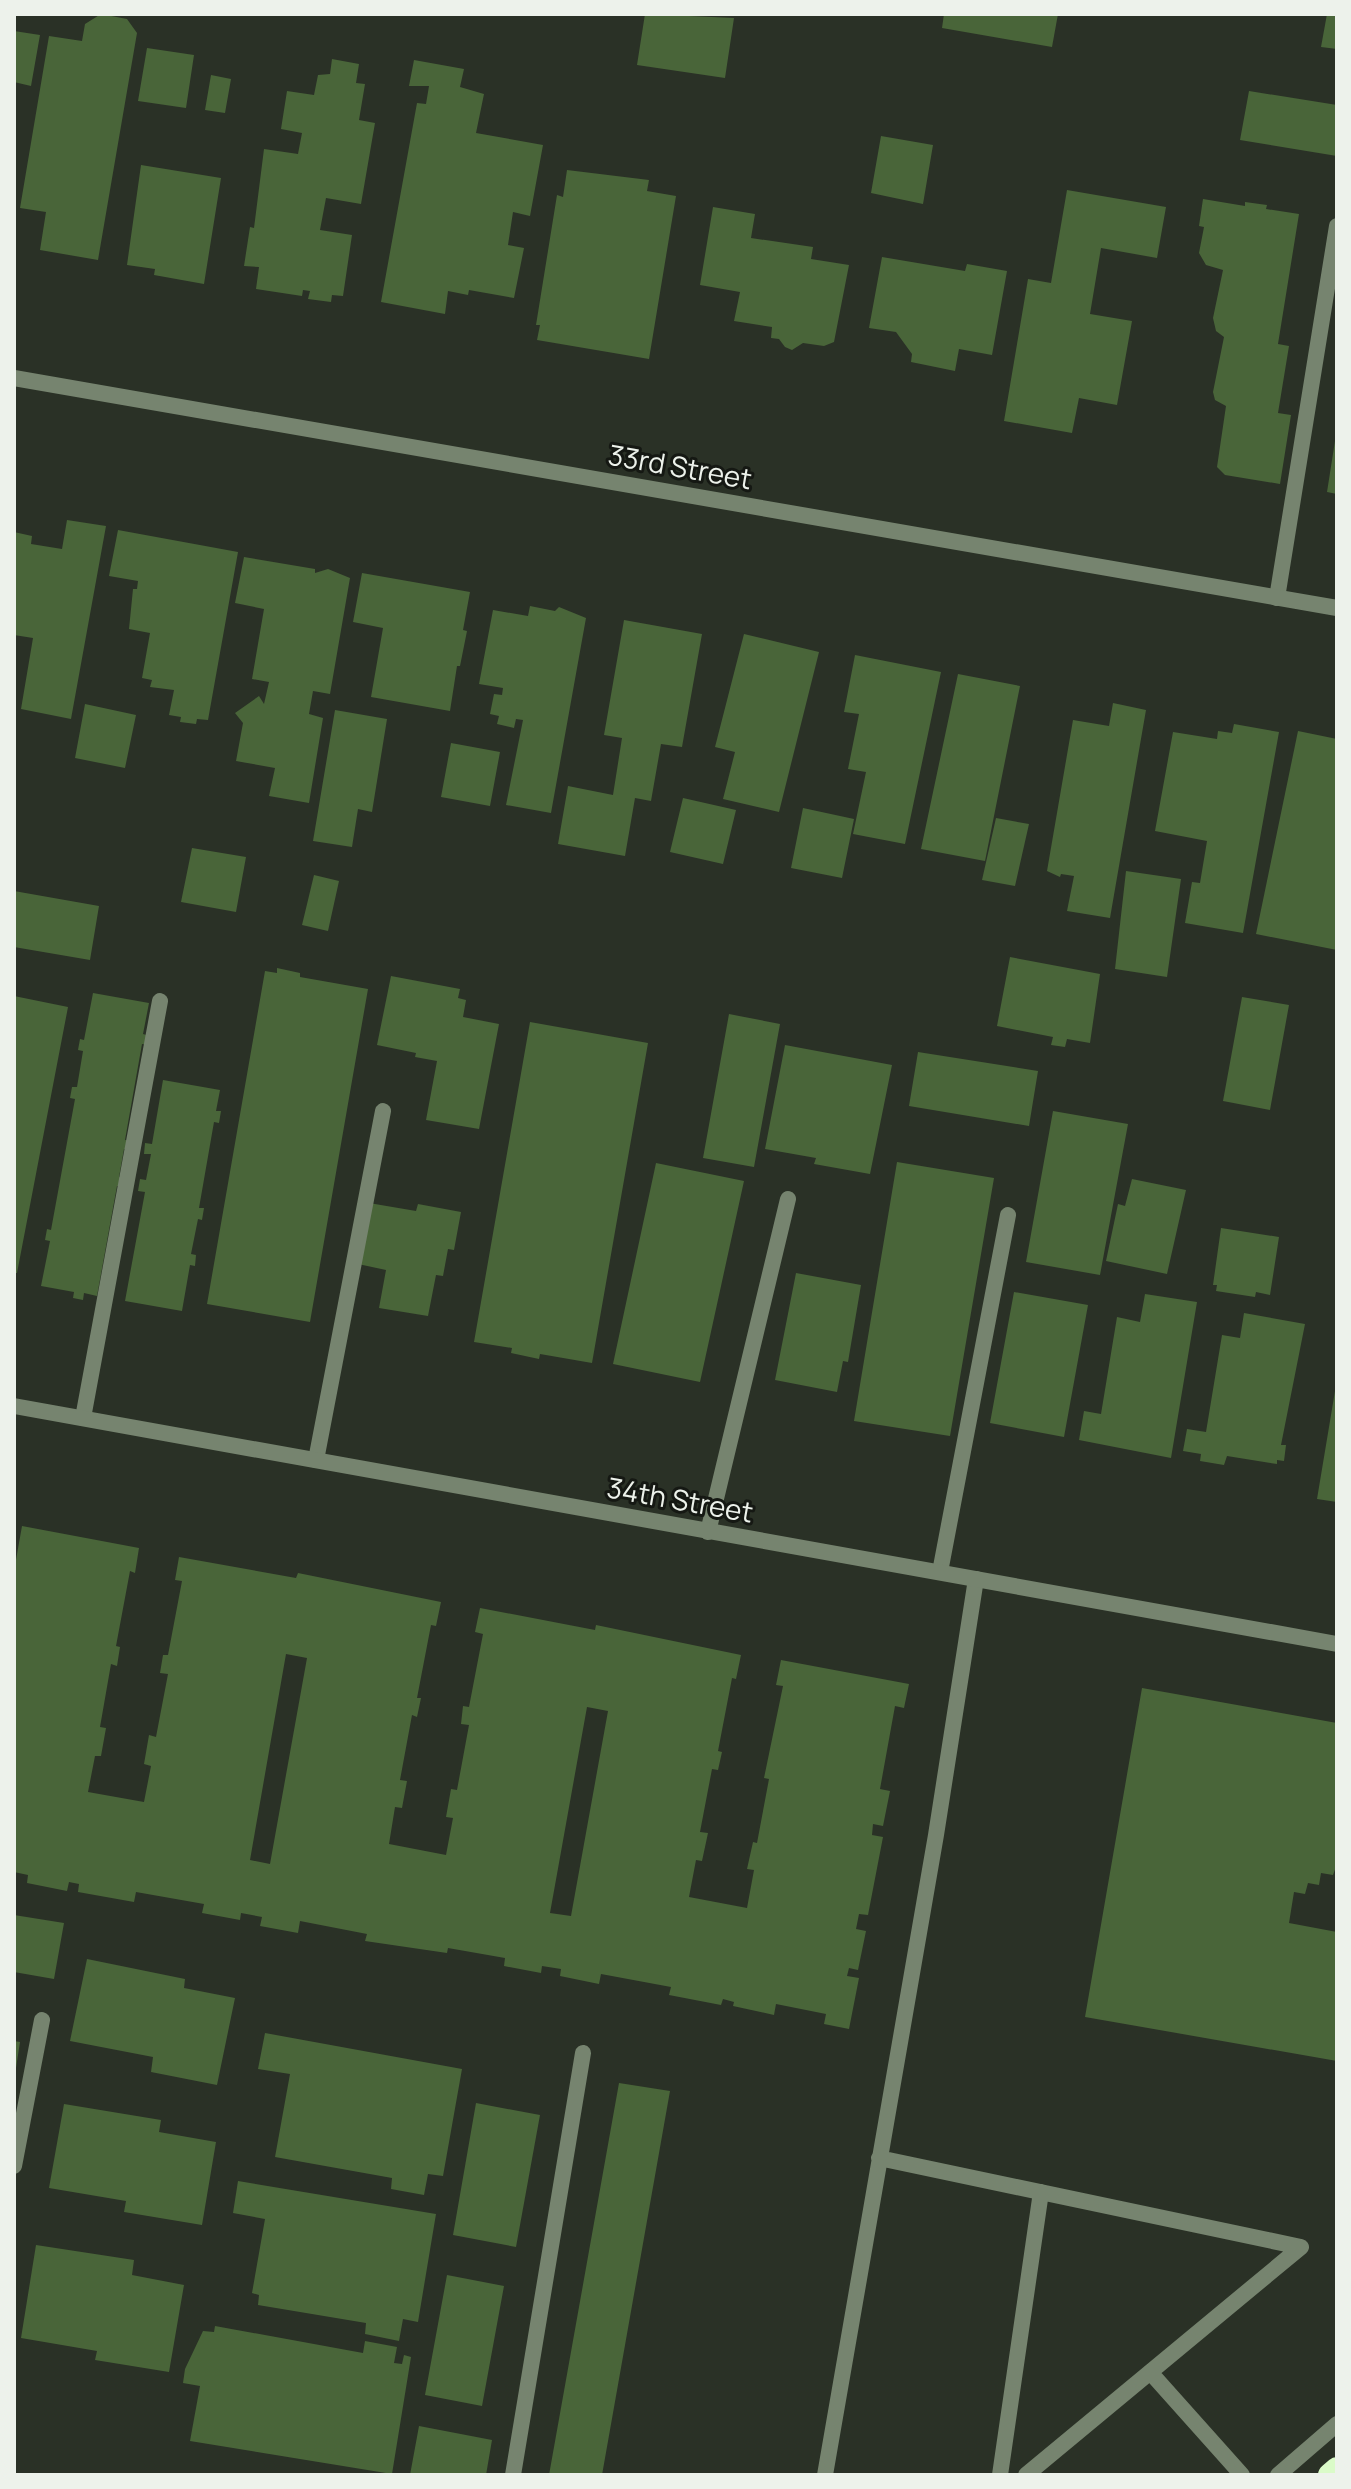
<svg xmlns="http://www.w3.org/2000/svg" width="1351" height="2489" viewBox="0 0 1351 2489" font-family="Manrope,sans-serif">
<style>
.building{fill:#496539;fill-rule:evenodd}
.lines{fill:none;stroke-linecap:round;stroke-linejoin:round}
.lane{stroke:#76846f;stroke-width:16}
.street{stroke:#76846f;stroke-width:16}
.highway{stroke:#dafbc8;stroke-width:24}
.labels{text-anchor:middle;stroke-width:6;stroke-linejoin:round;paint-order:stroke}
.street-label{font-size:28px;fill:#edf2eb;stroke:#151813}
</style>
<rect width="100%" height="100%" fill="#2a3126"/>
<path class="building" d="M101 14 127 19 137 33 98 260 40 250 46 212 20 208 49 36 82 41 85 24Z
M645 14 734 18 725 78 637 65Z
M944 14H1058L1052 47 942 28Z
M1327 14H1337V49L1321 47Z
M14 31 40 35 31 86 14 82Z
M147 48 194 55 186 108 138 101Z
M332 59 359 64 356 83 365 84 359 120 375 123 361 204 326 198 320 230 352 235 343 296 332 295 331 302 308 299 310 291 303 290 302 296 256 289 259 267 244 266 250 227 254 228 264 149 298 154 302 133 281 129 287 91 314 95 318 75 330 74Z
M414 60 464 69 460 87 484 94 476 133 543 145 530 216 513 212 508 245 524 248 514 298 469 290 468 295 448 291 445 314 381 302 417 103 426 104 429 86H409Z
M211 75 231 79 225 113 205 110Z
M1249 91 1337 105V156L1240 140Z
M881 136 933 145 923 204 871 193Z
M141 165 221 178 204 284 154 275 155 269 127 265Z
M567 170 649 180 647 191 676 196 649 359 537 340 540 325H536L557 195 563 197Z
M1067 190 1166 207 1157 258 1101 248 1090 314 1132 321 1117 405 1079 398 1072 433 1004 421 1028 279 1051 283Z
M1203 199 1245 206V202L1267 205 1266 209 1299 214 1278 344 1289 346 1278 413 1291 415 1280 484 1225 475 1217 467 1226 406 1215 400 1213 392 1224 337 1216 331 1213 318 1223 270 1206 265 1199 253 1204 227 1199 226Z
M713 207 755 214 751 238 813 247 811 259 849 265 834 342 824 346 803 343 792 350 785 347 779 339 771 338 772 327 734 321 740 292 700 285Z
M882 257 965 271 967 264 1007 271 992 355 959 349 955 371 911 362 912 354 896 332 869 328Z
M1335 441H1337V494L1327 492Z
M67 520 106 526 71 719 21 709 33 638 14 635V532L32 536 31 544 62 549Z
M118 530 238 552 208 720 197 719 196 724 180 722 181 717 169 715 174 690 150 687 152 680 142 678 150 633 129 629 133 589H137L138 581 109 576Z
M244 557 315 569V573L328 569 350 578 330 694 313 691 309 714 323 718 309 803 269 796 275 768 236 761 243 723 235 713 259 696 264 704 269 682 252 679 264 609 235 603Z
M362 573 470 592 463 630 467 631 460 666H457L450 711 371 697 383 628 353 622Z
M530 606 555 611 559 607 586 618 551 813 506 805 523 720 516 719 514 728 497 724 499 716 490 714 494 694 502 695 503 688 479 684 493 610 528 616Z
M624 620 702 634 682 747 661 744 651 801 635 798 625 856 558 844 568 786 613 795 622 738 604 735Z
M744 634 819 652 779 812 723 799 735 752 715 747Z
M855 655 941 672 905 844 853 834 866 772 848 769 859 714 844 712Z
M958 674 1020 686 985 861 921 849Z
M1113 703 1146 710 1110 918 1067 911 1074 876 1061 874 1060 877 1047 871 1073 720 1109 726Z
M85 704 136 715 125 768 75 758Z
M335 710 387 719 372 812 358 809 352 847 313 841Z
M1234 724 1279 732 1243 933 1185 923 1192 882 1200 883 1207 841 1155 831 1173 732 1217 739 1218 731 1232 733Z
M1298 731 1337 739V950L1256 934Z
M451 743 500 752 490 806 441 797Z
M683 798 736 810 723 864 670 852Z
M803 808 854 819 842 878 791 868Z
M996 818 1029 824 1015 886 982 880Z
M192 848 246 857 236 912 181 902Z
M1126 871 1181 879 1167 977 1115 969Z
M314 875 339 881 328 931 302 925Z
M14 891 99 906 90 960 14 947Z
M1010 957 1100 974 1090 1043 1067 1039 1065 1047 1051 1045 1053 1037 997 1026Z
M277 968 300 973V977L368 989 310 1322 207 1304 265 971 277 973Z
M391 976 460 989 458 998 466 1000 463 1017 499 1024 479 1129 426 1120 437 1061 415 1057 416 1053 377 1045Z
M93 993 149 1003 143 1034 150 1036 149 1045 142 1044 125 1140 132 1141 129 1150 124 1149 119 1177 125 1178 124 1187 117 1186 97 1296 84 1293 83 1300 73 1298 74 1292 41 1286 50 1241 45 1240 47 1229 51 1230 75 1099 70 1098 72 1087H77L83 1051 78 1050 80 1039 84 1040Z
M14 996 68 1007 17 1273H14Z
M1242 997 1289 1005 1270 1110 1223 1101Z
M729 1014 780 1024 754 1167 703 1158Z
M530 1022 648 1043 592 1363 540 1354 539 1359 511 1353 512 1348 474 1342Z
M785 1045 892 1065 870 1174 814 1164 816 1158 765 1149Z
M918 1052 1038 1071 1029 1126 909 1106Z
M163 1080 220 1090 216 1111H221L219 1123 214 1122 199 1208H204L202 1220 198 1219 191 1254 196 1255 195 1266 190 1265 182 1311 125 1301 145 1192 138 1191 140 1179 146 1180 151 1154H144L145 1143 152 1144Z
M1053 1111 1128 1124 1100 1275 1026 1262Z
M897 1162 994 1178 950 1436 854 1421Z
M656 1163 744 1181 700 1382 613 1364Z
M1132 1179 1186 1190 1167 1274 1106 1261 1118 1204 1125 1206Z
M369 1203 416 1211 418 1204 461 1212 454 1250 448 1249 443 1276 436 1275 428 1316 379 1308 386 1270 358 1264Z
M1221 1228 1279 1237 1270 1295 1256 1292 1255 1297 1216 1291 1217 1285H1213Z
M796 1273 861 1285 848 1362 843 1361 837 1392 775 1380Z
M1014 1292 1088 1305 1064 1437 990 1423Z
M1145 1294 1197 1302 1171 1458 1079 1440 1084 1411 1101 1414 1117 1317 1140 1322Z
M1244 1313 1305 1324 1281 1445H1286L1284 1461 1277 1460V1464L1227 1456 1224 1465 1200 1461 1201 1454 1183 1451 1187 1429 1206 1432 1222 1335 1240 1338Z
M1335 1391H1337V1502L1317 1499Z
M22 1526 139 1548 135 1573 130 1571 116 1646 120 1647 117 1666 111 1664 100 1727 106 1728 101 1756H95L88 1792 144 1802 151 1766 144 1764 149 1735 156 1737 168 1674 160 1673 163 1655H168L182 1581 175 1580 179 1557 296 1578 298 1573 441 1602 436 1626 431 1625 417 1698H421L417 1717 412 1715 400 1780 407 1781 402 1808 395 1807 389 1844 446 1855 453 1818 446 1817 451 1789 457 1790 469 1725 461 1724 463 1706 469 1707 483 1634 475 1632 480 1608 595 1630 596 1625 741 1655 736 1679 732 1678 718 1751 722 1752 718 1770 712 1769 700 1832 708 1833 702 1861 696 1860 689 1897 747 1908 754 1870 747 1869 753 1842 757 1843 769 1779 764 1778 783 1686 776 1685 781 1660 909 1684 904 1708 895 1706 880 1789 890 1791 883 1826 873 1824 872 1835 883 1837 868 1915 859 1914 856 1929 866 1931 858 1970 849 1968 847 1976 859 1978 849 2029 824 2024 826 2014 776 2004 774 2015 733 2006 734 2002 723 1999 721 2005 669 1995 671 1987 601 1974 599 1984 560 1976 561 1969 542 1966 541 1973 504 1966 505 1958 448 1948 447 1953 365 1941 367 1934 300 1921 298 1933 260 1926 262 1917 241 1913 240 1920 202 1913 204 1904 136 1892 134 1902 78 1892 79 1884 69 1882 67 1891 27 1883 28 1875 14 1872V1571ZM286 1654 307 1658 270 1864 250 1860ZM587 1707 608 1711 571 1916 550 1913Z
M1142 1688 1337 1723V1864L1333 1875 1321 1873 1319 1885 1308 1883 1305 1894 1294 1892 1289 1923 1337 1932V2061L1085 2017Z
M14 1915 64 1923 54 1979 14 1972Z
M87 1959 185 1979 184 1988 235 1998 217 2085 151 2072 153 2057 70 2041Z
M265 2033 462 2069 443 2176 428 2174 424 2195 391 2189 392 2178 275 2157 290 2074 258 2069Z
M14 2041 20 2042 16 2068H14Z
M619 2083 670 2091 602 2475H549Z
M476 2103 540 2115 516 2247 453 2235Z
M64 2104 161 2120 159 2132 216 2142 202 2225 124 2212 126 2201 49 2188Z
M238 2181 436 2214 418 2322 403 2319 399 2341 365 2334 366 2323 258 2305 259 2295 252 2293 265 2219 233 2213Z
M36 2245 134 2260 132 2275 184 2285 169 2372 95 2360 97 2351 21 2338Z
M447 2275 504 2286 482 2406 425 2395Z
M215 2326 363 2353 365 2341 397 2347 394 2363 402 2364 404 2355 411 2357 392 2474 190 2441 200 2386 183 2383 185 2369 203 2331 214 2332Z
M419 2426 492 2440 486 2475H410Z"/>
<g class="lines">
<path class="lane" d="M1277 598 1337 226
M83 1418 160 1001
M316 1460 383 1111
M708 1532 788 1199
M940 1572 1008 1215
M879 2158 1301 2247 1026 2475
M14 2166 42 2020
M1150 2372 1242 2475
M513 2475 583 2053
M825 2475 936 1835 976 1579
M1000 2475 1041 2192
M1278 2475 1337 2424"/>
<path class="street" d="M14 378 1337 608
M14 1406 1337 1644"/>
<path class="highway" d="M1330 2475 1337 2469"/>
</g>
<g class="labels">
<g class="street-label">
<text transform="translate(680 467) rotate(10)" y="10">33rd Street</text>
<text transform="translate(680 1500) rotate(10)" y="10">34th Street</text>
</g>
</g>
<rect width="1351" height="2489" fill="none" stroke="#edf2eb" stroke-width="32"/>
</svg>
